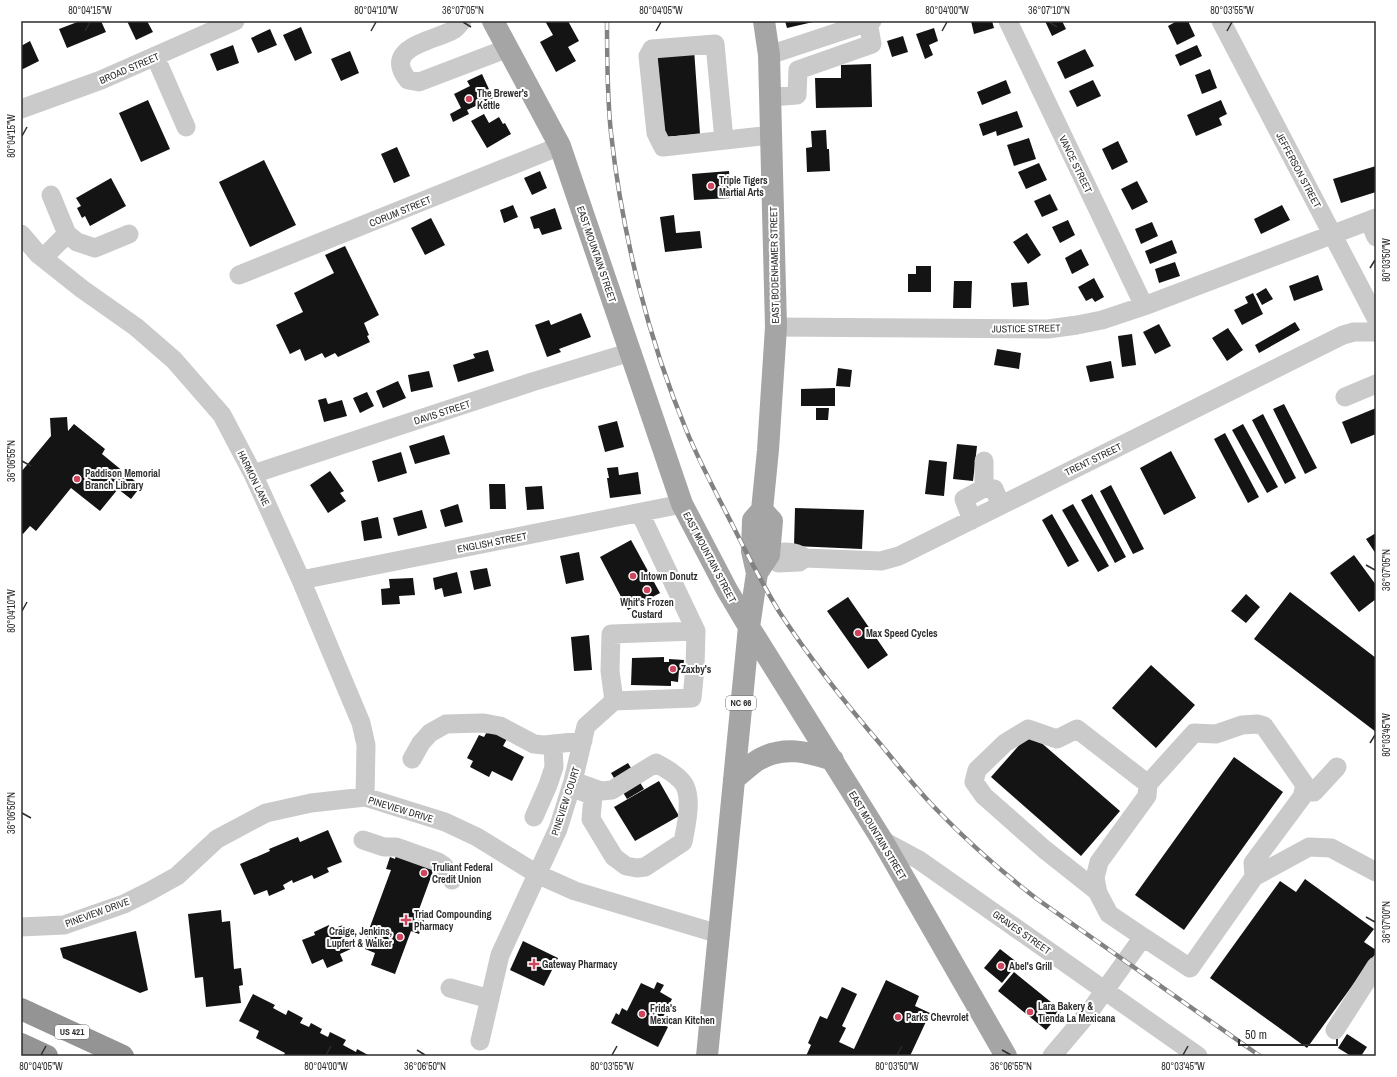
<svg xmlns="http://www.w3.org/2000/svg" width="1397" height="1077" viewBox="0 0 1397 1077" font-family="'Archivo Narrow',sans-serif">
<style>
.building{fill:#141414}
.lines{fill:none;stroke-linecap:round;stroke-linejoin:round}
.minor{stroke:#cacaca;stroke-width:19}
.major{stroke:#a5a5a5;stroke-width:22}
.highway{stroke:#949494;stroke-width:22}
.rail-casing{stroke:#828282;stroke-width:4.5}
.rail{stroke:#fff;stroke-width:3;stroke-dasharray:9;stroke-linecap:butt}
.ticks{fill:none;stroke:#2d2d2d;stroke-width:1.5}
.poi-dot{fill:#cf455e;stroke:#fff;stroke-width:1.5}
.labels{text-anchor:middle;stroke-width:4;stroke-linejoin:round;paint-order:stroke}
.shield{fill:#fff;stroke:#6c6c6c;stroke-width:1}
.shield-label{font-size:9px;font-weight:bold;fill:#2d2d2d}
.street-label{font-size:10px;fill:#2d2d2d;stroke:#fff}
.poi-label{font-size:10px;font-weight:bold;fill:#2d2d2d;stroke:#fff;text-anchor:start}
.neatline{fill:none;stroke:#2d2d2d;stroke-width:1.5}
.ticks-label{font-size:10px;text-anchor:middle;fill:#2d2d2d}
</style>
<rect width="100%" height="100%" fill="#fff"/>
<path class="building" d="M80 21H101L106 32 67 48 59 29Z
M127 21H147L153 32 136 40Z
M545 21H568L579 41 568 47 576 61 556 72 540 42 553 35Z
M785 21H813V22L787 28Z
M971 21H992L994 28 974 34Z
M1045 21H1062L1066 29 1052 36Z
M1177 21H1188L1195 36 1177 45 1168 26Z
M301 27 312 53 295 61 283 35Z
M934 28 938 41 929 45 933 55 925 59 916 34Z
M270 29 277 45 258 53 251 38Z
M903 36 908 52 892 57 887 41Z
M30 41 39 61 21 70V46Z
M233 45 239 63 217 71 210 54Z
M1197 45 1202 56 1180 66 1175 55Z
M694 49 700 134 663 137 657 52Z
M1085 49 1094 66 1065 79 1057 62Z
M350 51 359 73 341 81 331 59Z
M871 64 872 107 816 108 815 78H841V65Z
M1210 69 1217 88 1202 94 1195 75Z
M482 74 493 98 467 110 469 114 453 122 450 114 461 108 454 94 470 86 467 81Z
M1006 80 1011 93 982 105 977 92Z
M1093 80 1101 96 1077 107 1069 91Z
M148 100 170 149 141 162 119 113Z
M1221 100 1227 114 1219 118 1222 125 1196 136 1187 115Z
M1017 111 1023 127 997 136 996 131 983 136 979 124Z
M484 114 489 123 499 117 503 124 505 123 511 134 487 148 471 121Z
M826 130 827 149H829L830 171 807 172 806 148 812 147 811 131Z
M1029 138 1036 159 1014 166 1007 145Z
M1118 141 1128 162 1112 170 1102 149Z
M397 147 410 176 394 183 381 154Z
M264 160 296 225 250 247 219 182Z
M1039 163 1047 180 1026 189 1018 172Z
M1376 166V192L1341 203 1333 179Z
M540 171 547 188 532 195 524 178Z
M729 171 731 198 694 200 692 174Z
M111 178 126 206 90 226 85 216 82 218 77 208 81 206 76 198Z
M1137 181 1148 202 1132 210 1121 189Z
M1050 194 1058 210 1042 217 1034 201Z
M513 205 518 217 504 223 500 210Z
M1282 205 1290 220 1261 234 1254 219Z
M555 208 562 229 542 235 539 228 534 229 530 217Z
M674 215 676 233 700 231 702 248 665 252 660 217Z
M431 218 445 245 425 255 411 228Z
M1068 220 1075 235 1060 243 1052 227Z
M1152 222 1158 236 1141 244 1135 229Z
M1027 233 1041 255 1028 264 1013 242Z
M1172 240 1177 253 1150 264 1145 251Z
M345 246 379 315 364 323 369 335 367 336 370 342 338 357 335 353 325 358 322 353 305 361 300 349 290 354 276 325 303 312 294 293 334 273 325 255Z
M1081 249 1089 265 1072 274 1065 258Z
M1175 262 1180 276 1159 283 1155 269Z
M916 266H931V292H908V274H916Z
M1318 275 1323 290 1294 301 1289 286Z
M1094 278 1104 297 1095 302 1092 298 1086 301 1078 287Z
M954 281H972L971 308H953Z
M1027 282 1029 305 1013 307 1011 283Z
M1266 288 1273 299 1262 305 1256 294Z
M1253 293 1263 314 1242 325 1234 310 1248 303 1245 297Z
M581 313 591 337 559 349 561 352 547 357 535 325 549 320 551 325Z
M1295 322 1300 330 1259 353 1255 345Z
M1159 324 1171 346 1155 354 1143 332Z
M1228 328 1243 350 1227 361 1212 338Z
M1132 334 1136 365 1122 367 1118 336Z
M997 349 1021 353 1019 369 994 365Z
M488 350 494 371 458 382 453 365 475 358 473 354Z
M1111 361 1114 378 1090 382 1086 366Z
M838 368 852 370 850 387 836 386Z
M429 371 433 387 411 392 408 375Z
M398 381 406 398 383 408 376 391Z
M835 388V406H801V389Z
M367 392 374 406 360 413 353 398Z
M326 398 328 404 342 400 347 416 324 422 318 400Z
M1284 404 1317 468 1305 474 1273 409Z
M816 408H829L828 420H816Z
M1376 408V434L1351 444 1342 422Z
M1263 414 1296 478 1285 484 1252 420Z
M67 417 68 431 74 424 105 449 102 454 141 486 131 499 118 489 100 511 71 488 36 531 30 526 23 534 21 532V472L51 436 50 418Z
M617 421 624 447 605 452 598 426Z
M1243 424 1278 487 1267 493 1232 430Z
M1225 433 1259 497 1248 503 1214 439Z
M444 435 450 454 415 464 409 446Z
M957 444 977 446 973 481 953 479Z
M1171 451 1196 498 1164 515 1140 468Z
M401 452 407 473 378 482 372 461Z
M929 460 947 462 944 496 925 494Z
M618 467 619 475 638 472 641 494 610 498 607 478H609L607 468Z
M330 471 344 491 340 493 346 501 328 513 310 485Z
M489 484H505L506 509H490Z
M1111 485 1144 549 1133 554 1100 491Z
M542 486 544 509 527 510 525 487Z
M1092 494 1126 557 1115 563 1081 500Z
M458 504 463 522 445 527 440 510Z
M1073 504 1109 566 1098 572 1062 510Z
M795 508 864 510 862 549 794 546Z
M422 510 427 528 398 536 393 518Z
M1052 514 1079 561 1068 567 1042 520Z
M378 517 382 538 364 541 361 521Z
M1376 533V554L1366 539Z
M631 540 660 593 628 610 600 557Z
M579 552 584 580 566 584 560 556Z
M1354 555 1376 585V599L1359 612 1330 573Z
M487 568 491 586 474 590 470 571Z
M457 572 462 593 444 597 442 588 435 590 433 578Z
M413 578 415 595 399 596 400 604 382 605 381 589 390 588 389 579Z
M1290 592 1376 658V732L1254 639Z
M1246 594 1260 607 1246 623 1231 611Z
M848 597 888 655 868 669 827 611Z
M589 635 592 670 574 671 571 637Z
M664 657V662H669V659L684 660 683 671 679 670 678 682 671 681V686L631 685 632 658Z
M1151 665 1195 705 1156 748 1112 708Z
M489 728 508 737 503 746 524 757 512 781 492 771 489 777 470 767 473 761 467 758 479 735 484 737Z
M1030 733 1120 811 1081 856 991 777Z
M1234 757 1283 792 1184 930 1135 895Z
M628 763 644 789 627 799 611 773Z
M659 781 679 816 635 841 614 807Z
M328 830 342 862 327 868 329 872 314 879 312 875 293 883 292 880 283 885 285 889 269 896 267 890 254 895 240 864 270 851 269 849 298 837 300 842Z
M397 852 435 866 417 915 425 917 419 934 411 931 395 974 371 965 375 953 365 949 367 944 364 943 391 870 386 869 390 857 395 859Z
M1305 879 1374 929 1364 942 1376 950V953L1307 1048 1210 978 1280 881 1296 892Z
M221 910 222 922 230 921 234 969 241 968 243 985 239 986 241 1003 206 1007 203 977 195 978 188 914Z
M329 925 330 930 343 925 353 948 340 954 343 961 327 968 323 959 312 964 302 940 315 935 314 932Z
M136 931 148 990 140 993 63 958 60 948Z
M523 941 558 958 544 986 510 970Z
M1000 949 1018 963 1002 983 984 968Z
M1014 972 1062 1011 1046 1030 998 991Z
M886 980 919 996 915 1006 930 1013 910 1056H806L811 1045 808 1043 820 1016 827 1019 842 987 857 994 842 1026 846 1028 839 1042 854 1049Z
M657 982 664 985 660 992 672 999 660 1023 668 1027 658 1047 611 1023 616 1013 619 1015 622 1008 627 1011 641 983 654 989Z
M253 994 275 1005 273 1008 286 1015 288 1010 303 1018 300 1023 309 1027 311 1023 322 1029 320 1033 328 1037 330 1032 346 1040 343 1045 356 1052 357 1049 370 1056H283L285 1053 256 1038 259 1031 239 1021Z
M1347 1034 1367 1047 1361 1056H1351L1338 1048Z"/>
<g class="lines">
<path class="minor" d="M462 21C459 24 457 28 453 30 434 41 381 47 408 80L419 82 508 48
M1008 21 1144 306
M1221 21 1376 318
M769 55 872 21
M155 56 186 127
M770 97 797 95 798 70 872 44 868 22
M21 109 101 80 235 21
M724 140 715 44 652 49 648 56 656 133 663 147 771 135
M51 195 67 234
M1369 221 1376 237
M21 234 38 254 82 289 136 327 174 360 222 415 253 474 301 580 361 723 366 745 365 797
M43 258 67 234 77 242 95 248 129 234
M239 275 560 146
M776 327 1048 329 1077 325 1102 320 1144 306 1376 218
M1345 397 1376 384
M984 461V488
M253 474 532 382 631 352
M640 513 696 631
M972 520 964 499 984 488 994 489 1001 505
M805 558 799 562 778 563 769 555C781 551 794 550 805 558L881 561 899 556 1343 335 1354 332H1376
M301 580 682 504
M412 759 421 743 430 733 446 724 482 723 489 724 500 726 534 744 544 745 583 741
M1148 784 1194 733 1216 734 1242 725 1257 724 1264 726 1305 785 1302 797 1253 863 1254 877
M571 787 593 796 591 819 614 857 626 866 637 868 645 867 683 842C686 826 692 801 685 786 680 776 665 768 656 763L612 790 601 791 573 781
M1304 791 1314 792 1337 767
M534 817 548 785 554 767 553 745
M363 840 384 847H396L438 862 444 866 452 880
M882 840 919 860 1198 1056
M1097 891 1044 849 984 796 974 782 977 770 1005 743 1028 729 1057 739 1077 729 1148 784 1147 796 1099 862 1095 878 1098 893 1109 914 1143 937
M21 927 64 925 124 904 150 891 177 876 217 839 266 813 311 803 365 797 445 822 477 837 537 874 575 891 719 934
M450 988 490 999
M1335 1030 1376 966
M480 1041 500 955 558 829 573 781 586 726 614 701 692 698 695 667 696 631 611 634 610 671 614 701
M1052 1056 1090 1011 1143 937 1190 968 1254 877 1309 847 1331 848 1376 872"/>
<path class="major" d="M493 21 560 146 682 504 727 590 749 627 882 840 1006 1056
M757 573 769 555 772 521 762 510
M734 779C742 773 750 765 758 760 783 745 808 752 833 760
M707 1056 749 627 757 573 752 551 753 520 762 510 768 450 776 327 769 55 764 21"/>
<path class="highway" d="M21 1009 123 1056
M21 1044 47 1056"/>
<g class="rail-casing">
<path id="rail" d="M607 21C607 58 607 96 611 133 622 233 648 339 687 432 700 463 716 493 732 524 747 554 762 584 780 613 811 660 846 704 882 746 900 768 918 791 938 811 969 843 1002 872 1037 899L1260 1056"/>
</g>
<use href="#rail" class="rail"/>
</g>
<path class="ticks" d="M463 22 471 27M1049 22 1057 27M85 31 90 22M371 31 376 22M656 31 661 22M942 31 947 22M1227 31 1232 22M22 136 27 127M1370 268 1375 260M22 461 31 466M1366 565 1375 570M22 611 27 602M1370 743 1375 735M22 813 31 818M1366 917 1375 922M417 1050 425 1055M1002 1050 1011 1055M41 1055 46 1046M326 1055 331 1046M612 1055 617 1046M897 1055 902 1046M1183 1055 1188 1046"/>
<g class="poi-dot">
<circle cx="469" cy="99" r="4"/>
<circle cx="711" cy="186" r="4"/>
<circle cx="77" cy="479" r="4"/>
<circle cx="633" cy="576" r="4"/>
<circle cx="647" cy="590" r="4"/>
<circle cx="858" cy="633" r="4"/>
<circle cx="673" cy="669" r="4"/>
<circle cx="424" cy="873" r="4"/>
<path d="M404 914h4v4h4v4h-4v4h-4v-4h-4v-4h4z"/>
<circle cx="400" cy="937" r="4"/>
<path d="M532 958h4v4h4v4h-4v4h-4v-4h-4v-4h4z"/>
<circle cx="1001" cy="966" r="4"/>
<circle cx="1030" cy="1012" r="4"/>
<circle cx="642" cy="1014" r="4"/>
<circle cx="898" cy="1017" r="4"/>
</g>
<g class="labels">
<g class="shield">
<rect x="726" y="696" width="30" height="14" rx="3"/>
<rect x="55" y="1025" width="34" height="14" rx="3"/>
</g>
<g class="shield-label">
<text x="741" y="706">NC 66</text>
<text x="72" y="1035">US 421</text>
</g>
<g class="street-label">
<text transform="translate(129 68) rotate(-23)" y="4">BROAD STREET</text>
<text transform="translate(1076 164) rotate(64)" y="4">VANCE STREET</text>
<text transform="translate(1299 170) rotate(62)" y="4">JEFFERSON STREET</text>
<text transform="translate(400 211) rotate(-22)" y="4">CORUM STREET</text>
<text transform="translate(597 254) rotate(71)" y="4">EAST MOUNTAIN STREET</text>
<text transform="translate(774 265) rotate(-91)" y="4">EAST BODENHAMER STREET</text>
<text transform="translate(1026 328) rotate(-1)" y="4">JUSTICE STREET</text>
<text transform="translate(442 412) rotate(-18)" y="4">DAVIS STREET</text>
<text transform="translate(1093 459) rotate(-26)" y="4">TRENT STREET</text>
<text transform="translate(254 478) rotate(64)" y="4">HARMON LANE</text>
<text transform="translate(492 542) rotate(-11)" y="4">ENGLISH STREET</text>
<text transform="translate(710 557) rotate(62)" y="4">EAST MOUNTAIN STREET</text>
<text transform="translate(565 801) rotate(-72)" y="4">PINEVIEW COURT</text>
<text transform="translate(401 809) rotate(17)" y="4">PINEVIEW DRIVE</text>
<text transform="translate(878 835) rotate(59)" y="4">EAST MOUNTAIN STREET</text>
<text transform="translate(97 912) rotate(-20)" y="4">PINEVIEW DRIVE</text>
<text transform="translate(1022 932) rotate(35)" y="4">GRAVES STREET</text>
</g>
<g class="poi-label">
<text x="477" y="97">The Brewer's<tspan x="477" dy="12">Kettle</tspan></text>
<text x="719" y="184">Triple Tigers<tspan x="719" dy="12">Martial Arts</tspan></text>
<text x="85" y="477">Paddison Memorial<tspan x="85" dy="12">Branch Library</tspan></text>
<text x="641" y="580">Intown Donutz</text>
<text x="647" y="606" text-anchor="middle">Whit's Frozen<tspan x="647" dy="12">Custard</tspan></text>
<text x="866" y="637">Max Speed Cycles</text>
<text x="681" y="673">Zaxby's</text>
<text x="432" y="871">Truliant Federal<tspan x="432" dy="12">Credit Union</tspan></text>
<text x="414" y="918">Triad Compounding<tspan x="414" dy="12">Pharmacy</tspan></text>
<text x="392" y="935" text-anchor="end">Craige, Jenkins,<tspan x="392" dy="12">Lupfert &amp; Walker</tspan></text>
<text x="542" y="968">Gateway Pharmacy</text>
<text x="1009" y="970">Abel's Grill</text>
<text x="1038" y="1010">Lara Bakery &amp;<tspan x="1038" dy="12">Tienda La Mexicana</tspan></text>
<text x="650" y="1012">Frida's<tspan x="650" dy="12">Mexican Kitchen</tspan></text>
<text x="906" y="1021">Parks Chevrolet</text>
</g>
</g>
<rect width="1397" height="1077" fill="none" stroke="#ffffff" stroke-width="44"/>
<path d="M1239 1039v6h98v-6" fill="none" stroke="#2d2d2d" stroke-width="2"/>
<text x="1245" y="1039" font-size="12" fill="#2d2d2d" stroke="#ffffff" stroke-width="3" paint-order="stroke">50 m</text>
<rect x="22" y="22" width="1353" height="1033" class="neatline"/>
<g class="ticks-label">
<text x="90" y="14">80°04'15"W</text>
<text x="376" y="14">80°04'10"W</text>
<text x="463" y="14">36°07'05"N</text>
<text x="661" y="14">80°04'05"W</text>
<text x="947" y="14">80°04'00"W</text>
<text x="1049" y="14">36°07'10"N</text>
<text x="1232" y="14">80°03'55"W</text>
<text transform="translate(11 136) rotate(-90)" y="4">80°04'15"W</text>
<text transform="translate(1386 260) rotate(-90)" y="4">80°03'50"W</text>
<text transform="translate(11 461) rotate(-90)" y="4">36°06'55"N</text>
<text transform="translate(1386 570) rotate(-90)" y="4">36°07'05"N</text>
<text transform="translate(11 611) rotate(-90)" y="4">80°04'10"W</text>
<text transform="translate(1386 735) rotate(-90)" y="4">80°03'45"W</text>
<text transform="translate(11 813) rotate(-90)" y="4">36°06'50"N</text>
<text transform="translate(1386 922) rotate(-90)" y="4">36°07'00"N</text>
<text x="41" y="1070">80°04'05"W</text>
<text x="326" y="1070">80°04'00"W</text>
<text x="425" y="1070">36°06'50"N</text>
<text x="612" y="1070">80°03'55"W</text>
<text x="897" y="1070">80°03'50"W</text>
<text x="1011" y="1070">36°06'55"N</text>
<text x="1183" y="1070">80°03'45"W</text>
</g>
</svg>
